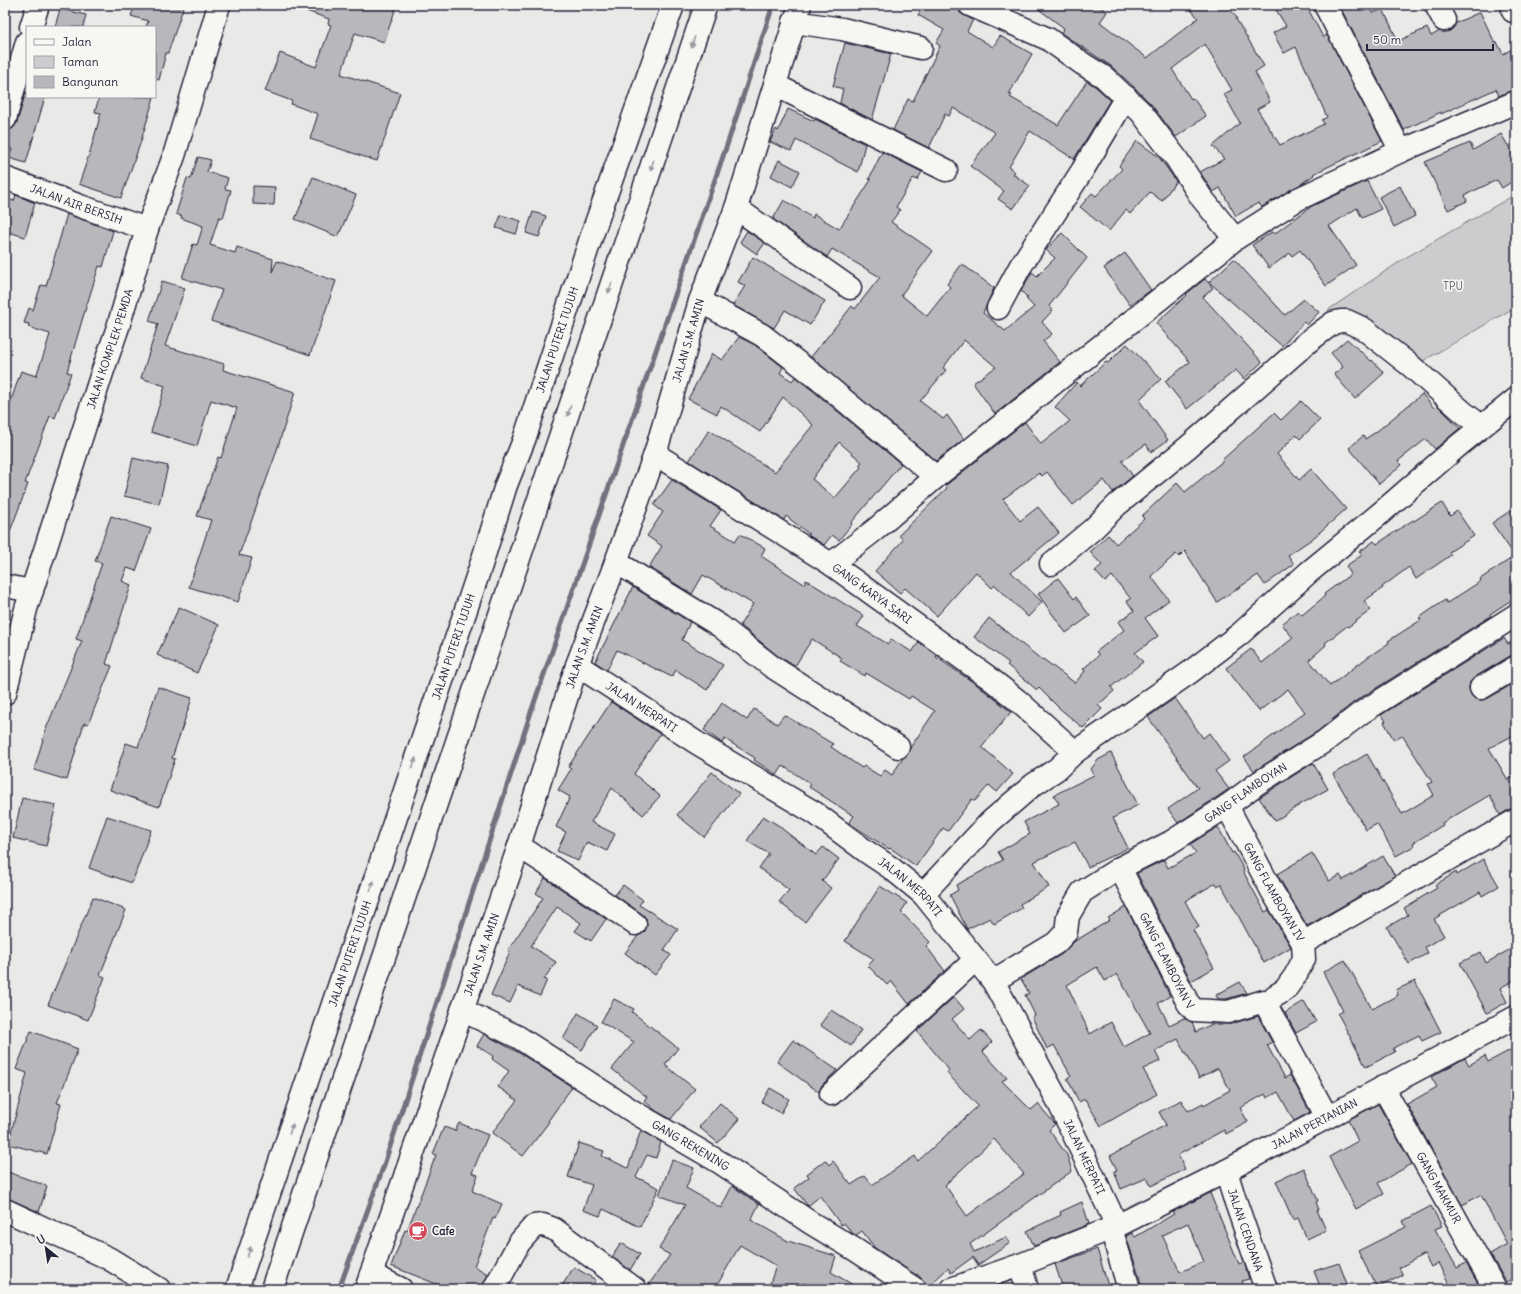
<svg xmlns="http://www.w3.org/2000/svg" width="1521" height="1294" viewBox="0 0 1521 1294" font-family="Delius,sans-serif">
<style>
.green{fill:#ccccce;stroke:#777784}
.lines{fill:none;stroke-linecap:round;stroke-linejoin:round}
.stream{stroke:#71717f;stroke-width:5}
.building{fill:#b8b8bc;stroke:#22223b;fill-rule:evenodd}
.minor-casing{stroke:#22223b;stroke-width:25}
.highway-casing{stroke:#22223b;stroke-width:25}
.minor{stroke:#f6f6f2;stroke-width:22}
.highway{stroke:#f6f6f2;stroke-width:22}
.oneway{fill:#9797a0}
.labels{text-anchor:middle;stroke-width:3.5;stroke-linejoin:round;paint-order:stroke}
.street-label{font-size:11px;fill:#22223b;stroke:#f6f6f2}
.park-label{font-size:11px;fill:#555567;stroke:#f6f6f2}
.poi-label{font-size:11px;font-weight:bold;fill:#22223b;stroke:#f6f6f2;text-anchor:start}
</style>
<rect width="100%" height="100%" fill="#e9e9e7"/>
<filter id="ink" filterUnits="userSpaceOnUse"><feTurbulence type="fractalNoise" baseFrequency=".025" numOctaves="2"/><feDisplacementMap in="SourceGraphic" scale="8" xChannelSelector="R" yChannelSelector="G"/><feConvolveMatrix kernelMatrix="1 2 1 2 8 2 1 2 1" color-interpolation-filters="sRGB"/></filter>
<g filter="url(#ink)">
<path class="green" d="M1516 194V306L1507 312 1411 368 1359 329 1328 310 1405 258Z"/>
<g class="lines">
<path class="stream" d="M339 1289 384 1165 531 712 729 139 773 5"/>
</g>
<path class="building" d="M135 5H184L168 53H166L159 80 155 79V27H146L148 21 131 16Z
M295 5H397L384 42 355 33 341 74 400 93 377 161 310 139 318 114 291 104 292 101 265 91 280 53 316 67 331 25 328 24 329 19 295 7Z
M924 5H958L960 13 973 20 967 31 993 47 1000 36 1032 54 1009 94 1012 95 1010 97 1058 125 1087 81 1096 87 1110 100 1074 159 1030 131 1009 167 1015 172 1013 174 1030 186 1013 209 998 199 1004 191 970 166 995 133 994 132 953 108 949 116 945 114 929 148 893 130 908 99 913 101 940 46 936 43 944 30 918 15Z
M1033 5H1098L1107 12 1100 22 1147 58 1198 18 1187 5H1227L1237 18 1236 19 1264 66 1255 72 1270 102 1257 109 1280 145 1324 124 1322 120 1327 117 1296 47 1284 53 1273 33 1286 26 1273 5H1306L1323 37 1327 35 1382 141 1313 174 1314 175 1301 184 1262 207 1258 203 1236 216 1220 188 1213 192 1200 172 1224 159 1213 146 1240 123 1224 94 1232 90 1205 44 1172 69 1191 99 1193 98 1206 116 1176 137 1151 104 1133 86 1111 66 1061 33 1064 28Z
M1339 5H1369L1373 13 1383 9 1398 41 1427 28 1431 36 1440 31 1444 32 1450 31 1454 27 1456 23 1480 12 1495 43 1497 42 1503 54 1516 47V88L1499 96 1496 89 1441 114V112L1404 130Z
M60 9 86 15 83 27H55Z
M845 43 891 54 872 120 840 103 843 89 833 86Z
M26 91 27 97H45L26 163 9 158 12 149 5 147V131L13 128 17 123Z
M99 97H154L141 141 121 198 79 184 90 152 101 113 95 112Z
M788 109 814 121 815 119 865 144 858 172 796 140 791 151 770 142 776 129 778 131Z
M1501 134 1516 159V179L1502 188 1497 180 1465 195 1467 201 1448 210 1425 162 1470 143 1473 150Z
M1137 141 1159 157 1176 181 1162 201 1150 192 1130 214 1126 210 1109 231 1080 207 1092 193 1096 196 1122 169 1119 166Z
M882 152 922 172 917 180 913 178 896 207 900 210 891 222 933 251 901 295 927 316 950 287 947 284 962 264 994 288 983 313 1005 331 1034 307 1026 299 1028 298 1021 291 1032 272 1037 276 1055 258 1046 250 1062 233 1087 258 1049 306 1053 310 1042 322 1052 334 1043 341 1060 362 995 414 973 383 996 367 964 340 943 368 946 370 920 401 943 419 947 415 964 439 936 461 811 357 852 306 855 309 880 277 832 249 827 257 773 219 784 200 813 218 814 214 839 229 871 180 869 179Z
M198 157 211 160 207 172 228 178 225 189 231 190 223 218 219 217 210 245 235 253 237 247 273 259 272 272 277 261 336 281 310 355 211 321 222 290 182 278 193 244 197 245 203 226 181 218 182 216 176 214 187 178 191 179Z
M779 160 800 171 792 187 771 176Z
M313 177 356 195 338 237 295 219Z
M1367 181 1381 209 1362 218 1357 208 1329 226 1356 265 1326 286 1300 250 1292 256 1290 253 1269 268 1252 245 1272 232 1274 234 1312 206Z
M253 186 275 187 274 205 253 204Z
M1400 186 1415 216 1394 227 1379 197Z
M16 195 35 203 25 237 5 231V198L14 201Z
M533 212 546 216 539 237 526 233Z
M67 214 113 231 103 267 99 266 83 317 67 372 71 373 55 418 50 416 25 483 28 484 6 542H5V418L21 371 36 376 45 351 50 334 28 327 29 324 24 323 29 308 33 310 41 285 46 286Z
M501 215 521 221 516 234 496 228Z
M747 231 765 243 757 254 740 242Z
M1125 253 1151 290 1130 305 1104 268Z
M753 257 825 301 810 325 785 310 774 328 733 305 745 286 738 282Z
M1234 259 1285 315 1304 299 1319 312 1307 325 1304 322 1282 346 1209 282Z
M1205 279 1213 288 1203 297 1262 362 1244 379 1236 370 1187 409 1165 381 1190 362 1156 323 1187 295 1186 294Z
M162 281 185 288 165 346 224 364 223 370 295 392 275 456 239 555 252 558 238 602 189 587 211 520 197 516 218 457 221 458 237 408 211 400 197 446 151 432 165 386 141 378 158 324 149 321Z
M739 337 755 345 783 367 780 373 792 381 795 377 812 390 901 464 851 523 852 524 839 540 832 535 824 545 808 535 809 534 786 516 784 520 689 461 709 430 775 472 813 425 783 397 760 432 721 406 717 414 688 399 712 354 722 360ZM839 442 862 462 859 465 861 467 835 498 812 479Z
M1347 339 1371 361 1372 360 1384 373 1355 399 1334 374 1343 367 1331 353Z
M1127 344 1161 379 1139 400 1168 440 1151 452 1146 444 1122 461 1133 476 1113 492 1104 480 1073 505 1047 472 1042 476 1039 473 1003 499 1020 521 1038 507 1059 533 1011 572 1042 602 1028 617 995 585 992 588 976 572 937 616 905 588 900 593 875 571 903 540 899 535 947 488 945 486 1025 422 1041 444 1070 421 1055 407 1077 382 1080 386 1106 362 1108 363Z
M1422 394 1434 408 1437 405 1460 428 1435 449 1426 439 1398 461 1402 465 1379 484 1349 448 1363 436 1365 439 1376 432Z
M1301 401 1320 420 1300 439 1296 435 1277 454 1299 480 1311 469 1346 509 1312 539 1288 555 1294 564 1265 585 1258 575 1217 602 1185 551 1179 557 1176 554 1151 576 1169 600 1145 618 1158 636 1135 653 1143 662 1111 687 1114 691 1098 705 1102 709 1083 728 1058 707 1039 688 1037 690 1007 665 1009 663 974 637 989 618 1042 660 1043 659 1075 683 1085 671 1083 669 1099 655 1096 652 1124 630 1118 622 1134 611 1127 601 1131 599 1112 576 1105 582 1095 571 1102 565 1090 552 1108 535 1116 544 1144 519 1142 516 1177 483 1185 492 1223 461 1222 460 1274 413 1281 420Z
M133 458 168 466 159 504 124 496Z
M672 480 721 510 710 526 735 541 740 534 765 548 761 556 804 584 806 580 864 616 857 626 888 644 891 639 912 652 919 642 937 655 936 657 980 687 1011 712 982 747 1013 774 997 792 989 785 975 801 972 799 948 831 943 828 916 866 890 848 889 849 849 823 854 816 809 787 811 784 783 766 777 775 754 760 755 758 725 739 722 743 704 730 722 703 747 720 754 709 777 724 784 715 833 744 831 747 862 768 864 766 880 776 885 770 892 775 903 758 908 754 910 748 935 711 911 696 909 699 866 673 865 676 840 661 842 658 812 639 795 666 778 656 740 625 753 604 703 575 692 594 649 567 662 546 647 536 663 512 654 505Z
M1442 503 1450 516 1457 511 1474 536 1449 552 1451 555 1416 579 1409 567 1382 587 1383 588 1364 601 1371 610 1348 627 1347 626 1325 643 1326 645 1309 660 1330 686 1368 657 1389 643 1388 641 1421 620 1419 618 1445 600 1447 603 1481 581 1480 579 1515 556 1492 523 1516 507V597L1490 614 1491 616 1354 702 1318 731 1254 771 1244 757 1305 712 1288 689 1259 711 1226 668 1251 649 1262 663 1293 638 1282 624 1298 611 1302 615 1325 596 1324 594 1351 574 1346 566 1362 555 1359 552 1374 541 1377 544 1413 520 1414 521Z
M111 516 151 529 136 571 127 568 122 581 131 585 106 664 112 666 88 724 84 723 67 780 34 770 46 729 82 641 76 639 102 563 95 561Z
M1058 578 1074 599 1076 597 1090 616 1066 633 1038 594Z
M633 587 690 622 682 640 723 665 707 690 676 670 672 677 617 650 607 670 595 662Z
M179 607 219 625 197 673 157 655Z
M1504 638 1508 644 1516 640V655L1510 656 1475 677 1470 682 1469 689 1471 695 1475 699 1482 700 1487 699 1516 682V734L1489 748 1508 780 1516 775V808L1510 809 1500 815 1490 795 1442 823 1443 825 1413 843 1414 846 1396 856 1377 824 1366 830 1333 774 1367 754 1402 814 1434 795 1428 784 1432 782 1402 735 1394 740 1384 722 1386 721 1381 715Z
M158 687 192 698 172 758 175 759 159 807 110 790 126 743 138 747Z
M1175 698 1203 738 1209 733 1229 761 1215 771 1229 789 1178 823 1168 809 1198 788 1148 717Z
M611 702 660 734 634 774 660 796 643 815 612 788 591 822 615 834 607 851 587 842 578 861 557 851 566 832 556 827 570 797 558 790 571 769 568 767Z
M1111 753 1138 805 1113 818 1128 848 1088 867 1075 842 1034 862 1049 887 1020 904 1022 908 994 924 990 918 967 929 950 895 958 890 956 885 1003 860 998 852 1030 834 1024 822 1059 804 1054 795 1094 775 1091 769 1098 760Z
M1313 763 1328 789 1301 804 1275 821 1259 798Z
M712 772 739 794 704 837 677 815Z
M22 798 56 805 46 846 13 838Z
M107 816 151 830 132 883 89 868Z
M763 816 781 827V828L816 855 823 847 839 859 822 881 831 888 805 922 779 902 789 890 759 868 769 854 747 841Z
M1218 827 1232 853 1234 852 1244 870 1243 871 1265 912 1269 910 1291 947 1264 963 1221 884 1217 886 1216 883 1185 901 1199 927 1193 930 1214 968 1191 981 1137 873 1164 860 1168 868 1196 853 1190 844Z
M1312 853 1329 881 1340 875 1343 880 1383 856 1395 876 1307 926 1277 874Z
M1483 859 1499 886 1482 896 1480 892 1434 919 1444 936 1425 947 1428 953 1409 964 1387 927 1408 915 1404 908 1437 888 1435 885 1456 872 1457 875Z
M545 878 606 919 591 941 575 931 581 923 557 907 531 946 556 962 544 979 547 980 540 996 518 986 510 1003 491 995 510 952 508 950 543 898 536 893Z
M623 885 643 900 639 905 678 929 664 950 671 955 655 975 625 953 638 936 645 931 647 925 646 918 642 914 615 895Z
M880 886 907 903 901 912 930 942 926 946 945 971 909 1004 891 981 887 985 868 966 874 959 845 941Z
M93 897 126 910 100 975 105 977 88 1020 48 1005Z
M1126 907 1170 996 1158 1003 1169 1025 1184 1018 1192 1022 1196 1032 1212 1024H1231L1258 1016 1272 1042 1267 1045 1285 1078 1290 1075 1310 1112 1294 1121 1278 1092 1267 1098 1265 1094 1240 1108 1248 1122 1226 1134 1224 1130 1178 1155 1185 1169 1151 1186 1147 1178 1121 1189 1114 1171 1117 1170 1110 1156 1131 1145 1130 1144 1166 1125 1159 1112 1181 1100 1188 1111 1203 1103 1204 1105 1230 1090 1218 1068 1199 1078 1186 1052 1185 1053 1178 1039 1155 1051 1160 1061 1143 1069 1157 1094 1101 1126 1085 1099 1079 1102 1067 1078 1071 1076 1054 1045 1047 1049 1032 1017 1035 1015 1025 995 1029 993 1021 979 1062 954 1075 941 1110 920 1108 918ZM1097 967 1105 981 1117 974 1150 1033 1124 1047 1111 1022 1090 1034 1067 985Z
M1516 946V979L1500 988 1507 1002 1487 1013 1460 963 1481 952 1486 963Z
M1345 960 1372 1009 1398 995 1396 990 1415 981 1441 1032 1422 1041 1419 1035 1393 1048 1395 1052 1366 1067 1338 1014 1343 1011 1323 972Z
M1240 982 1247 993 1226 999H1218L1216 995Z
M954 997 964 1009 952 1019 970 1040 981 1030 992 1042 982 1051 1007 1078 1002 1081 1031 1110 1038 1104 1055 1124 1049 1130 1067 1155 1072 1171 970 1244 974 1252 1006 1237 1010 1243 978 1265 973 1257 951 1273 948 1268 929 1286 917 1274 916 1275 875 1248 862 1231 856 1235 852 1233 844 1223 841 1225 820 1196 808 1206 794 1188 809 1177 807 1174 825 1160 829 1165 833 1161 851 1185 865 1176 872 1185 915 1156 918 1161 978 1106 947 1073 949 1070 917 1031ZM994 1139 1024 1174 967 1216 945 1185Z
M614 999 634 1009 632 1012 678 1048 665 1065 695 1089 671 1119 656 1111 644 1100 647 1097 612 1069 634 1042 601 1022Z
M1304 1001 1316 1022 1296 1033 1285 1013Z
M831 1010 861 1030 851 1046 820 1025Z
M578 1013 597 1025 582 1050 563 1039Z
M31 1031 78 1049 57 1103 61 1104 47 1154 8 1144 27 1073 16 1069Z
M484 1034 521 1054 572 1087 548 1121 549 1122 523 1156 492 1133 517 1100 498 1087 509 1071 492 1059 493 1056 477 1046Z
M793 1040 837 1070 822 1085 819 1092 777 1062Z
M1516 1047V1277L1506 1282 1490 1254 1507 1244 1481 1195 1462 1205 1407 1104 1437 1087 1431 1077 1465 1058 1469 1065 1485 1056 1488 1062Z
M770 1088 789 1099 781 1113 762 1102Z
M720 1103 739 1119 718 1143 699 1127Z
M1378 1104 1412 1164 1378 1183 1384 1194 1356 1209 1329 1157 1358 1141 1348 1120Z
M459 1123 488 1135 472 1173 478 1175 472 1191 502 1204 495 1219 493 1218 474 1266 488 1274 482 1289H449L391 1266 405 1230 407 1231 436 1155 433 1154 444 1127 455 1131Z
M641 1130 661 1142 656 1158 647 1155 636 1177 659 1188 640 1227 603 1209 600 1216 583 1210 592 1185 568 1177 579 1143 604 1151 602 1156 628 1168Z
M672 1160 694 1168 686 1188 721 1208 732 1186 759 1204 751 1220 788 1241 836 1256 831 1272 860 1289H821L803 1283 801 1289H768L776 1266 740 1245 715 1289H647V1287L670 1255 659 1249 685 1205 659 1195Z
M1304 1168 1318 1201 1316 1202 1319 1210H1317L1326 1230 1307 1239 1298 1218 1293 1220 1276 1181Z
M5 1171 47 1186 39 1212 10 1199 5 1198Z
M1210 1193 1239 1264 1244 1262 1249 1279 1242 1281 1245 1289H1141L1140 1279 1126 1236 1132 1233 1135 1237 1174 1214 1172 1212ZM1188 1223 1204 1262 1180 1272 1162 1235Z
M1082 1202 1089 1224 1034 1246 1027 1231 1061 1215 1060 1212Z
M1431 1206 1442 1226 1435 1229 1457 1268 1466 1263 1481 1289H1452L1438 1263 1431 1267 1424 1254 1399 1268 1403 1275 1377 1288 1358 1251 1406 1227 1403 1221Z
M621 1243 640 1254 630 1270 612 1257Z
M1097 1249 1109 1289H1063L1055 1264Z
M1339 1263 1349 1289H1321L1314 1271Z
M574 1267 596 1280 590 1289H560Z"/>
<g class="lines">
<g class="minor-casing">
<g id="minor">
<path d="M970 5 1048 39 1083 64 1104 77 1141 112 1176 158 1201 197 1235 239"/>
<path d="M1325 5 1401 151"/>
<path d="M1436 5 1444 20"/>
<path d="M1513 11 1516 10"/>
<path d="M794 22 842 29 921 48"/>
<path d="M31 27 38 5"/>
<path d="M775 85 946 170"/>
<path d="M5 119 27 42"/>
<path id="s1" d="M5 178 80 206 147 229"/>
<path d="M736 208 850 288"/>
<path d="M700 301 762 335 820 380 936 477"/>
<path d="M998 308 1020 267 1082 171 1126 97"/>
<path id="s2" d="M655 454 831 564 988 677 1017 700 1075 752"/>
<path d="M616 562 720 626 771 666 898 747"/>
<path d="M831 564 876 529 936 477 1235 239 1298 199 1401 151 1516 102"/>
<path d="M1051 564 1093 529 1117 505 1188 447 1309 341 1333 323 1341 321H1347L1364 329 1411 366 1463 412 1481 426"/>
<path d="M5 586 32 591"/>
<path id="s3" d="M577 665 697 743 815 813 867 852 891 868 923 894 993 981 1057 1099 1117 1226"/>
<path d="M1481 688 1516 667"/>
<path id="s4" d="M5 693 26 609 102 373 118 327 147 229 174 156 219 5"/>
<path id="s5" d="M1227 806 1272 891 1303 943 1304 959 1295 976 1285 990 1275 996"/>
<path d="M519 846 598 898 635 924"/>
<path id="s6" d="M1120 868 1188 1003 1194 1010 1228 1012 1264 1001 1327 1117"/>
<path d="M923 894 990 822 1033 785 1057 769 1075 752 1189 673 1240 634 1309 572 1382 512 1459 445 1516 399"/>
<path d="M1303 943 1516 820"/>
<path id="s7" d="M993 981 1056 943 1066 932 1068 916 1082 892 1120 868 1171 842 1227 806 1258 783 1325 741 1361 713 1516 615"/>
<path id="s8" d="M462 1010 518 1037 634 1112 721 1163 811 1223 854 1249 915 1289"/>
<path id="s9" d="M1383 1087 1495 1289"/>
<path d="M831 1094 975 960"/>
<path id="s10" d="M1226 1171 1234 1197 1266 1289"/>
<path d="M5 1210 108 1258 159 1289"/>
<path d="M1111 1228 1129 1289"/>
<path d="M1020 1265 1027 1289"/>
<path d="M371 1274 401 1289"/>
<path id="s11" d="M366 1289 519 846 577 665 616 562 655 454 700 301 736 208 800 5"/>
<path d="M494 1289 519 1243 534 1226 543 1225 554 1229 635 1289"/>
<path id="s12" d="M951 1289 1020 1265 1117 1226 1226 1171 1516 1017"/>
</g>
</g>
<g class="highway-casing">
<g id="highway">
<path id="s13" d="M237 1289 481 565 506 485 524 440 594 229 673 5"/>
<path d="M272 1289 706 5"/>
</g>
</g>
<use href="#minor" class="minor"/>
<use href="#highway" class="highway"/>
</g>
<defs><path id="oneway-solid" d="M-6-.8H1V-3.2L6.5 0L1 3.2V.8H-6Z"/></defs>
<g class="oneway">
<use href="#oneway-solid" transform="translate(693 42) rotate(109)"/>
<use href="#oneway-solid" transform="translate(652 165) rotate(109)"/>
<use href="#oneway-solid" transform="translate(610 288) rotate(109)"/>
<use href="#oneway-solid" transform="translate(569 411) rotate(109)"/>
<use href="#oneway-solid" transform="translate(414 763) rotate(-71)"/>
<use href="#oneway-solid" transform="translate(372 886) rotate(-71)"/>
<use href="#oneway-solid" transform="translate(291 1129) rotate(-71)"/>
<use href="#oneway-solid" transform="translate(249 1252) rotate(-71)"/>
</g>
</g>
<defs>
<g id="cafe-disc" transform="scale(1)"><circle r="9.5" fill="#d1495b" stroke="#f6f6f2"/><path d="M-5.5-4.5H6V0H3Q3 3.5 0 3.5H-2.5Q-5.5 3.5-5.5 0ZM3-3.2v2h1.7v-2ZM-6 4.5H4V6H-6Z" fill="#fff"/></g>
</defs>
<g fill-rule="evenodd">
<use href="#cafe-disc" x="418" y="1231"/>
</g>
<g class="labels">
<g class="street-label">
<text dy="4" stroke="none"><textPath href="#s1" startOffset="76">JALAN AIR BERSIH</textPath></text>
<text dy="4" stroke="none"><textPath href="#s13" startOffset="1002">JALAN PUTERI TUJUH</textPath></text>
<text dy="4" stroke="none"><textPath href="#s11" startOffset="1002">JALAN S.M. AMIN</textPath></text>
<text dy="4" stroke="none"><textPath href="#s4" startOffset="360">JALAN KOMPLEK PEMDA</textPath></text>
<text dy="4" stroke="none"><textPath href="#s2" startOffset="258">GANG KARYA SARI</textPath></text>
<text dy="4" stroke="none"><textPath href="#s13" startOffset="678">JALAN PUTERI TUJUH</textPath></text>
<text dy="4" stroke="none"><textPath href="#s11" startOffset="678">JALAN S.M. AMIN</textPath></text>
<text dy="4" stroke="none"><textPath href="#s3" startOffset="77">JALAN MERPATI</textPath></text>
<text dy="4" stroke="none"><textPath href="#s7" startOffset="324">GANG FLAMBOYAN</textPath></text>
<text dy="4" stroke="none"><textPath href="#s3" startOffset="401">JALAN MERPATI</textPath></text>
<text dy="4" stroke="none"><textPath href="#s5" startOffset="98">GANG FLAMBOYAN IV</textPath></text>
<text dy="4" stroke="none"><textPath href="#s13" startOffset="354">JALAN PUTERI TUJUH</textPath></text>
<text dy="4" stroke="none"><textPath href="#s11" startOffset="354">JALAN S.M. AMIN</textPath></text>
<text dy="4" stroke="none"><textPath href="#s6" startOffset="104">GANG FLAMBOYAN V</textPath></text>
<text dy="4" stroke="none"><textPath href="#s12" startOffset="400">JALAN PERTANIAN</textPath></text>
<text dy="4" stroke="none"><textPath href="#s8" startOffset="266">GANG REKENING</textPath></text>
<text dy="4" stroke="none"><textPath href="#s3" startOffset="725">JALAN MERPATI</textPath></text>
<text dy="4" stroke="none"><textPath href="#s9" startOffset="115">GANG MAKMUR</textPath></text>
<text dy="4" stroke="none"><textPath href="#s10" startOffset="62">JALAN CENDANA</textPath></text>
</g>
<g class="park-label">
<text x="1453" y="290">TPU</text>
</g>
<g class="poi-label">
<text x="432" y="1235">Cafe</text>
</g>
</g>
<rect width="1521" height="1294" fill="none" stroke="#f6f6f2" stroke-width="20"/>
<rect x="10" y="10" width="1501" height="1274" fill="none" stroke="#22223b" stroke-width="1.5" filter="url(#ink)"/>
<rect x="26" y="26" width="130" height="72" fill="#f6f6f2" stroke="#a1a1a9"/>
<rect x="34" y="39" width="20" height="6" fill="#f6f6f2" stroke="#a1a1a9"/>
<text x="62" y="46" font-size="12" fill="#22223b">Jalan</text>
<rect x="34" y="56" width="20" height="12" fill="#ccccce" stroke="#a1a1a9"/>
<text x="62" y="66" font-size="12" fill="#22223b">Taman</text>
<rect x="34" y="76" width="20" height="12" fill="#b8b8bc" stroke="#a1a1a9"/>
<text x="62" y="86" font-size="12" fill="#22223b">Bangunan</text>
<g transform="translate(46 1248) rotate(330)" stroke="#f6f6f2" stroke-width="3" paint-order="stroke">
<path d="M0-3L7 15L0 10L-7 15Z" fill="#22223b"/>
<text y="-6" font-size="11" font-weight="bold" text-anchor="middle" fill="#22223b">U</text>
</g>
<path d="M1367 44v6h126v-6" fill="none" stroke="#22223b" stroke-width="2"/>
<text x="1373" y="44" font-size="12" fill="#22223b" stroke="#f6f6f2" stroke-width="3" paint-order="stroke">50 m</text>
</svg>
